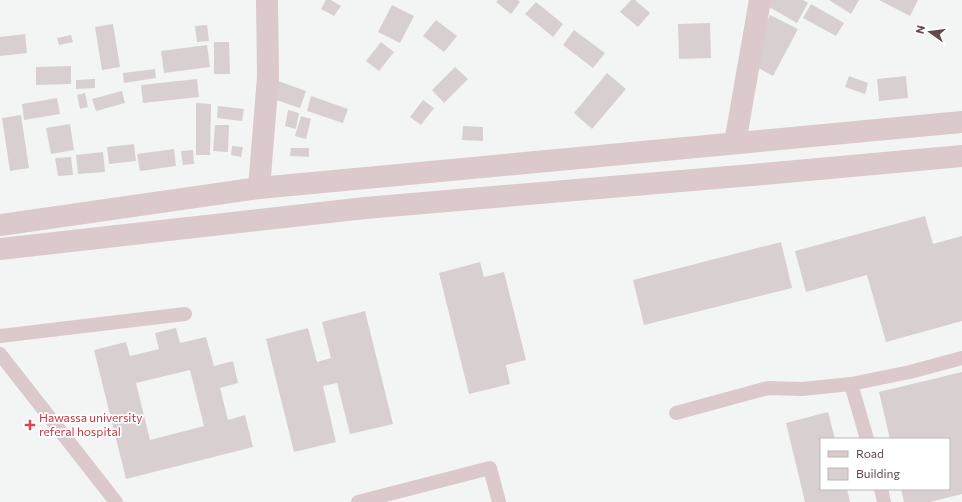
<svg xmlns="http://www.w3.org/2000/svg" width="962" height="502" viewBox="0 0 962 502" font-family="Commissioner,sans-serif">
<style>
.building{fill:#d8d0d0;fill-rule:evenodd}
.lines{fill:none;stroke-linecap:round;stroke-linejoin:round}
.service{stroke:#dbc9cc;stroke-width:14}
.minor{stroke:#dbc9cc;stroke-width:22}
.tertiary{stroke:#dbc9cc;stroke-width:22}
.health-dot{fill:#e0444e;stroke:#fff;stroke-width:1.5}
.labels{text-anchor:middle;stroke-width:3.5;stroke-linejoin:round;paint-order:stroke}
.health-label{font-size:12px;fill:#be3a42;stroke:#fff;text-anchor:start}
</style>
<rect width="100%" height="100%" fill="#f3f5f4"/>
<path class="building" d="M326 0H331L341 6 334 16 321 9Z
M498 0H518L520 2 511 14 496 2Z
M631 0H635L650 13 638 27 620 12Z
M764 0H803L808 3 797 23 762 3Z
M829 0H859L851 14Z
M879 0H918L910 16Z
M536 2 563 24 553 37 525 14Z
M811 4 844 23 836 36 803 18Z
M392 5 414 16 400 43 378 32Z
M770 15 798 29 773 76 746 61Z
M436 20 457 36 444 52 423 36Z
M710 23 711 58 679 59 678 24Z
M113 24 120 67 102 70 95 27Z
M207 25 209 41 197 42 195 26Z
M574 30 605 53 593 68 563 45Z
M25 34 27 53 0 56V37Z
M71 35 73 42 59 45 57 38Z
M214 42H229L230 74H214Z
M381 42 394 52 379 71 366 61Z
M207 45 210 67 164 73 161 51Z
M71 66V84L36 85V67Z
M455 67 468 79 444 103 432 90Z
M155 69 156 78 124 83 123 73Z
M607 73 626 89 592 129 574 113Z
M849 76 868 83 865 94 845 87Z
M906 76 908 98 879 101 877 79Z
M270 78 306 91 300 108 264 96Z
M95 79V88L76 89V80Z
M197 79 199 97 143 103 141 85Z
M122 91 125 103 96 111 92 99Z
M85 93 88 107 80 109 77 95Z
M311 96 348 109 343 123 307 111Z
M57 98 60 114 24 120 22 104Z
M423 100 434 108 421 125 410 117Z
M196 103 211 104 210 155H196Z
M218 106 244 109 242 121 217 118Z
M288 110 299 113 296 129 285 126Z
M21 115 29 168 10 171 2 118Z
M301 116 311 119 306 139 295 136Z
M70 124 74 150 51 154 46 128Z
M215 125H229L228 152 213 151Z
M463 126 483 127V141L462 140Z
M134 144 136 161 109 164 107 147Z
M232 146 243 147 241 157 231 155Z
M291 148H309V157L290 156Z
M174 149 176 166 140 171 137 154Z
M193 150 194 164 183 165 181 151Z
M103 152 105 172 78 174 76 155Z
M71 157 73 175 58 176 55 158Z
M925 216 933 244 962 236V321L886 342 867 275 806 292 795 251Z
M781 242 792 288 644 325 633 280Z
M480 262 484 277 504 272 526 360 506 365 510 384 469 394 439 273Z
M365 311 393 424 350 434 337 383 323 386 336 442 294 452 266 339 308 328 317 362 331 358 322 322Z
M176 328 180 343 206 337 214 366 233 361 238 383 220 388 228 420 245 415 253 447 126 479 94 350 126 342 130 356 159 349 155 333ZM190 370 204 426 150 440 136 383Z
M962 372V494L930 502H904L901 489H949V439H890L879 392Z
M828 412 835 439H821V489H847L850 502H805L786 423Z"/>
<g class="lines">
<path class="service" d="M0 336 185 314
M0 354 116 502
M851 384 867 439
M676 413 768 388 802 389 851 384 910 372 962 358
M881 489 884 502
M358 502 490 468 499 502"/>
<path class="minor" d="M735 143 760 0
M259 188 268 77 267 0"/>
<path class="tertiary" d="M0 225 259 188 962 122
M0 249 365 208 752 175 962 156"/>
</g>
<path class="health-dot" d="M28 419h4v4h4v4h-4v4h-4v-4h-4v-4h4z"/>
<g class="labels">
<g class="health-label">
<text x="39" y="422">Hawassa university<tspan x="39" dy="14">referal hospital</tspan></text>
</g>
</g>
<rect x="820" y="438" width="130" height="52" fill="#ffffff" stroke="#c0b6b7"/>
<rect x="828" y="451" width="20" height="6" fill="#dbc9cc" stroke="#c0b6b7"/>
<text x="856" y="458" font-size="12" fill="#62494c">Road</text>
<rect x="828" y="468" width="20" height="12" fill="#d8d0d0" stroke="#c0b6b7"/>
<text x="856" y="478" font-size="12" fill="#62494c">Building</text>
<g transform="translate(930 32) rotate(284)" stroke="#ffffff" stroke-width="3" paint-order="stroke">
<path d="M0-3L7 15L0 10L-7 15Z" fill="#62494c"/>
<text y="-6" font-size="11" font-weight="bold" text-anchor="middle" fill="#62494c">N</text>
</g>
</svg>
